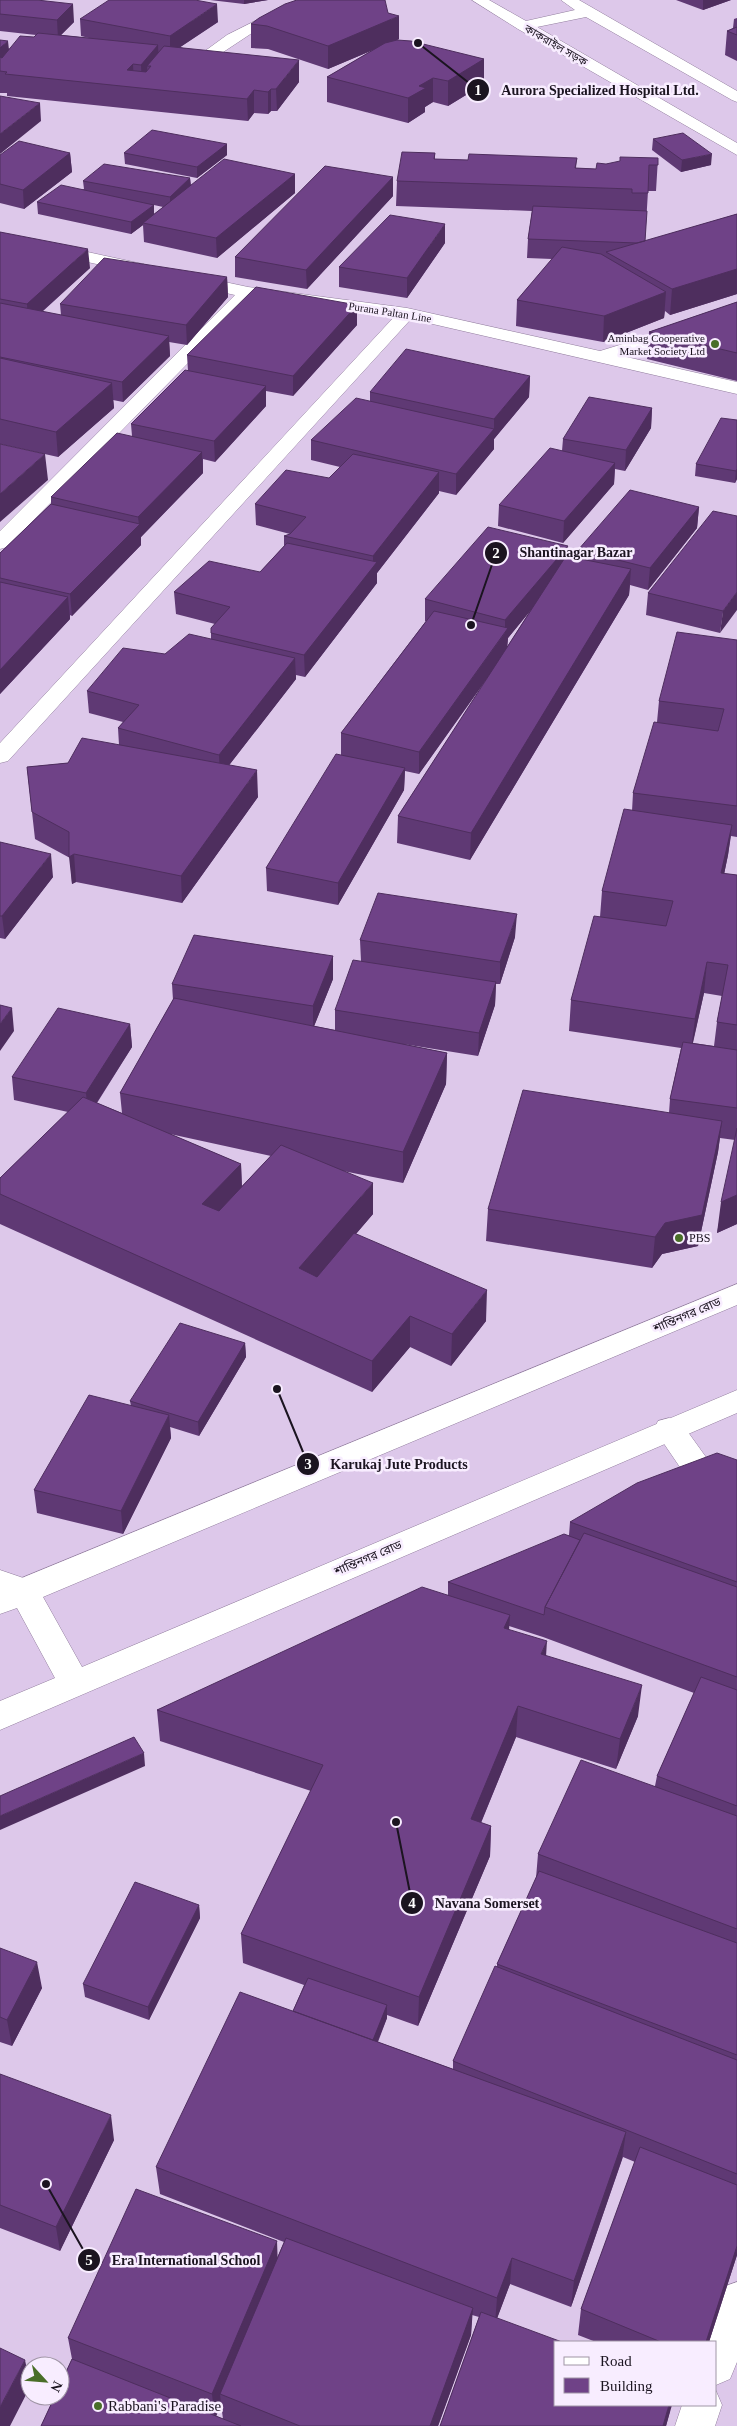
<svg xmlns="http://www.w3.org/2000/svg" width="737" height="2426" viewBox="0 0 737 2426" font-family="'Times New Roman','Noto Sans Bengali',serif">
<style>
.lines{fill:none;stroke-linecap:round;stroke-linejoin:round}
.minor-casing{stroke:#927e9e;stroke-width:1}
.major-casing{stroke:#927e9e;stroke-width:1}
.minor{fill:#fff;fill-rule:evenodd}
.major{fill:#fff;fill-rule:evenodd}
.wall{fill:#5f3974;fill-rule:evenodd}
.shaded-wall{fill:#4e2e5e}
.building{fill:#6f4287;stroke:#4e2e5e}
.poi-dot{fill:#496e28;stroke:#f8edff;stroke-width:2}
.labels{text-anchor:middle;stroke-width:5;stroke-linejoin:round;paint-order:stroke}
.far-street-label{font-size:11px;fill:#1b1420;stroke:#f8edff}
.far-poi-label{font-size:11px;fill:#1b1420;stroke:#f8edff;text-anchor:end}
.poi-label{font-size:12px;fill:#1b1420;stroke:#f8edff;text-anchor:start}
.street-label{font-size:12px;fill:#1b1420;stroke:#f8edff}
.near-poi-label{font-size:15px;fill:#1b1420;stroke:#f8edff;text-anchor:start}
.leader{fill:none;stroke:#1b1420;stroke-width:2}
.callout-dot{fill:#1b1420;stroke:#f8edff;stroke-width:2}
.mark-label{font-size:15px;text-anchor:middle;font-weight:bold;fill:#fff}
.callout-label{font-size:14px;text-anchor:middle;font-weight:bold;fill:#1b1420;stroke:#f8edff;stroke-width:5;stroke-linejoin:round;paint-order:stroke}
</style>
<rect width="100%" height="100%" fill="#ddc8ea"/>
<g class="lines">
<g class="minor-casing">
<path id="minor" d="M297 0H316L314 3 252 33 196 70H186L183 67 227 35Z
M0 233 138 263 144 264 147 268 144 272 138 273 0 243Z
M192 275 248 287 407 308 600 351 737 309V320L622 356 737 382V394L411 319 8 761 0 763V743L394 317 252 298 7 547 0 549V531L235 295 186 284 183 280 186 276Z
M669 1418 680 1421 708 1460 737 1469V1493L686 1476 654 1429 658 1421Z
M0 1570 35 1582 40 1591 35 1600 24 1604 0 1596Z
M737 2282V2362L730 2379 716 2385V2342H704L723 2287Z
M716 2391 722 2405 715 2426H675L682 2405H716Z"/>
</g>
<g class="major-casing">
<path id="major" d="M472 0H489L526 21 575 10 561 0H579L737 91V102L732 100 586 17 537 27 737 143V155L518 29Z
M737 1284V1305L43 1597 82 1667 737 1390V1413L0 1730V1701L55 1678 17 1608 0 1614V1587Z"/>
</g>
<use href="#minor" class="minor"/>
<use href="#major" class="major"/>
</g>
<path class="wall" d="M0 0 46 1 74 22 61 35 89 38 81 36 80 19 218 22 180 47 299 82 277 111H271L268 114 254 113 248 121 7 96V93H0V40L9 49 34 37 36 35 0 31Z
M210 0H268L244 4Z
M676 0H731L703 10Z
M388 13 399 39 397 40 484 59V84L448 106 433 102 425 107V112L408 123 327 102V77L373 50 328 69 268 49 251 48V24Z
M737 18V61L725 55 727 31 733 28 734 19Z
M653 139 711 165 681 172 652 150Z
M227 144V155L197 178 125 164 124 153Z
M70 153 72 172 24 209 0 203V155Z
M435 153V159L468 160 577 158 576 168 596 169 606 164 658 158 656 191H648L645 241 737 214V294L670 315 665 311 664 318 603 342 516 326 517 300 552 259 527 258 528 239 532 211 396 206 397 181Z
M295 174V193L217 258 144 242 143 225 131 234 38 214 37 202 84 189 83 181 190 178 191 185ZM154 205 163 207 154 214Z
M393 177V196L307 289 235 277V257Z
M0 232 90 268 42 312 61 315 60 304 227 277 228 297 187 345 169 342 170 356 123 402 113 400 114 408 58 457 0 444Z
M445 243 407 298 339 287V267Z
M737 302V381L647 359 649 332Z
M357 305V325L293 396 266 391V406L215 462 203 459V473L141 537V545L72 616 70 615V619L0 694V553L51 504V497L132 436 131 424 188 371 187 355Z
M530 376 529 397 494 439V449L456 495 439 491V493L377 573V583L305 677 296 675V679L229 765 258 797 182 903 76 882 72 884 70 858 35 839 27 767 68 763 119 745 118 728 123 722 89 713 87 691 165 654 211 639V628L215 624 176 614 174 592 260 572 284 546V536L290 534 256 525 255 504 329 478 340 467 311 460V440L370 401V392Z
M652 408 651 428 625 471 615 469 614 484 563 543 498 526 499 505 562 451 563 439Z
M737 420V479L735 483 695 476 696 464Z
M699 507 697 528 648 590 630 585 629 595 470 860 397 843 398 816 489 676 419 774 405 771 404 790 338 905 267 891 266 868 341 755V733L426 621H425V599L567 556 578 558V550ZM532 608 507 647 508 638Z
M737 516 720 633 646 615 648 593Z
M737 640V837L731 836 728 855 724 874 737 875V1224L717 1233 735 1140 720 1138 718 1152 698 1246 662 1254 652 1268 486 1241 488 1209 669 1113 670 1099 681 1048 569 1031 571 1000 600 917 602 891 632 811 633 793 657 722 659 701ZM704 993 722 996 717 1022 714 1046 693 1043Z
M0 842 53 877 5 939 0 938Z
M515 937 500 984H496L495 1005 478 1056 403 1044 447 1053 446 1084 403 1183 343 1171 373 1214 356 1234 486 1321 451 1366 410 1347 372 1392 0 1224V1178L68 1112 14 1100 12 1077 130 1024 132 1047 97 1103 122 1113 120 1093 173 1000 172 984 333 956V979L314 1026 335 1030V1010L361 961 360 940ZM170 1134 271 1156 242 1186 241 1164Z
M245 1343 246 1357 199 1436 170 1427 171 1438 123 1534 37 1513 34 1490 131 1406 130 1401Z
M737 1460V2255L709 2342H596L578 2335 581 2309 635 2162 623 2157 571 2307 510 2284 497 2318 670 2411 666 2426H440L479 2317 472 2315 471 2335 438 2426H41L72 2359 68 2338 277 2241V2258L284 2242 160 2194 156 2167 293 2011 304 1985 243 1963 241 1934 311 1791 160 1741 157 1710 448 1595V1582L569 1535 570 1522ZM509 1626 543 1637 694 1693 657 1776 655 1786 538 1854 536 1878 497 1964V1967L453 2061V2069L378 2042 387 2018V2015L418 2026 490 1856 491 1826 481 1823 516 1737 616 1769 638 1716 546 1656 509 1630ZM221 2404 223 2419 216 2416Z
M199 1905 200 1918 149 2020 85 1997 83 1984Z
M0 1948 42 1988 12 2046 0 2042Z
M0 2074 114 2140 60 2251 0 2228Z"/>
<path class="shaded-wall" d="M244 0H268L244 4Z
M703 0H731L703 10Z
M73 4 74 22 58 38 57 20Z
M217 4 218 22 170 54V36Z
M399 16V39L328 69V46Z
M8 41 10 59 0 68V48Z
M158 45 159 67 147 66 148 81 142 87 141 65Z
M484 59V84L448 106V81Z
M299 60V82L277 111 276 89Z
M133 64 134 86 127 70Z
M433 78V102L425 107V112L408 123V98L419 86Z
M271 89V111L268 114V92Z
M254 90V113L248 121 247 99Z
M40 103 41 121 0 154V134Z
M227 144V155L197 178V167Z
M70 153 72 172 24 209 23 190Z
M712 154 711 165 681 172 682 160Z
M295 174V193L217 258 216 238Z
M393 177V196L307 289 306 270Z
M190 178 191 190 170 208V197Z
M154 205V216L143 223V225L131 234V222Z
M445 224V243L407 298V278Z
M88 249 90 268 28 324 27 304Z
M737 269V294L670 315 672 289Z
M227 277 228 297 187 345 186 325Z
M666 292 664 318 603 342 604 316Z
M357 305V325L293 396V376Z
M169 336 170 356 123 402 122 382Z
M530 376 529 397 494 439V449L456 495V474L494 429V419Z
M112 383 114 408 58 457 56 432Z
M266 386V406L215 462 214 441Z
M652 408 651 428 625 471 626 450Z
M202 452 203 473 141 537V545L72 616 70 594 139 525 138 517Z
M45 454 48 480 0 522V494Z
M615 463 614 484 563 543 564 521Z
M737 469V479L735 483 736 471Z
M439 472V493L377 573V583L305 677 304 655 373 566V556Z
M699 507 697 528 648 590 650 568Z
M568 546 566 568 508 638 507 650 419 774V752L505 633V620Z
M631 569 629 595 470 860 471 833Z
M737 592V610L720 633 723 611Z
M68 597 70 619 0 694V670Z
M295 658 296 679 220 777 219 755Z
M405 768 404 790 338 905V883Z
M257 770 258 797 182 903 181 876Z
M732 825 728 855 718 904 721 873Z
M51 854 53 877 5 939 2 916Z
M74 854 76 882 72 884 69 857Z
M517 914 515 937 500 984V962Z
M333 956V979L313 1029V1006Z
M707 962 704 993 691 1050 695 1019Z
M496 982 495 1005 478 1056 479 1033Z
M12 1008 14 1031 0 1051V1024Z
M130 1024 132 1047 88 1116 86 1093Z
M447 1053 446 1084 403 1183V1152Z
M722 1121 718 1152 698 1246 662 1254 652 1268 655 1237 665 1223Z
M241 1164 242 1195 204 1235 202 1204Z
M373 1183V1214L299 1300V1268Z
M737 1195V1224L717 1233 721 1202Z
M487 1290 486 1321 451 1366 452 1334Z
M410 1316V1347L372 1392V1361Z
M245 1343 246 1357 199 1436 198 1422Z
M169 1415 171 1438 123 1534 121 1511Z
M510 1615 508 1646 504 1628Z
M547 1641 545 1672 541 1654Z
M642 1685 638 1716 616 1769 620 1739Z
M518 1706 516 1737 470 1849 471 1819Z
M144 1753 145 1766 0 1830V1816Z
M491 1826 490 1856 418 2026 419 1997Z
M199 1905 200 1918 149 2020 148 2007Z
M37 1962 42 1988 12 2046 7 2020Z
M387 2005V2018L369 2062V2049Z
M111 2115 114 2140 60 2251 56 2227Z
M626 2132 622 2159 571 2307 574 2281Z
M277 2241 278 2268 220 2394 221 2404 215 2419 212 2394Z
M737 2246V2255L709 2342H706Z
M512 2258 510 2284 495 2324 497 2298Z
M473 2308 471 2335 438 2426H430Z
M25 2360 30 2384V2387L10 2426H0V2407Z
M669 2405H672L666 2426H663Z"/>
<path class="building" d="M0 0H37L73 4 57 20 0 14Z
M109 0H195L217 4 170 36 80 19Z
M297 0H385L388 13 399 16 328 46 267 26 251 24 259 18 285 4Z
M737 27V35L727 31Z
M38 33 158 45 141 65 133 64 127 70 146 72 151 66H147L164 46 299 60 276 89H271L268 92 254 90 247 99 5 74 7 72 0 71V57L2 58 20 36 34 37Z
M0 40 8 41 0 48Z
M397 40 411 41 484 59 448 81 433 78 419 86 426 88 408 98 327 77 385 43Z
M0 96 40 103 0 134Z
M152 130 227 144 197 167 124 153Z
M683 133 712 154 682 160 653 139Z
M19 141 70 153 23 190 0 184V155Z
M402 152 435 153 434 159 468 160 469 154 577 158 575 168 596 169 597 163 606 164 620 161V157L658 158V165H649L648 193H632V189L397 181Z
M224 159 295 174 216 238 143 223Z
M104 164 190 178 170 197 83 181Z
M325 166 393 177 306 270 235 257Z
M61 185 154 205 131 222 37 202Z
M533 206 647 211 645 241 637 243 528 239Z
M737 214V269L672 289 606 252Z
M390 215 445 224 407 278 339 267Z
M0 232 88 249 27 304 0 299Z
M562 247 601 254 666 292 604 316 517 300Z
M104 258 227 277 186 325 60 304Z
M256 287 357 305 293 376 187 355Z
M737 302V353L649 332Z
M0 303 169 336 122 382 0 357Z
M406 349 530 376 494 419 370 392Z
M0 358 112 383 56 432 0 419Z
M185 370 266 386 214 441 131 424Z
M589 397 652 408 626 450 563 439Z
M356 398 494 429 456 474 311 440Z
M721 418 737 420V469L736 471 696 464Z
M117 433 202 452 138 517 51 497Z
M0 444 45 454 0 494Z
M550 448 615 463 564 521 499 505Z
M353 454 439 472 373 556 284 536 290 534 306 517 255 504 286 470 329 478Z
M630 490 699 507 650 568 578 550Z
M51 504 140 524 70 594 0 578V553Z
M713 511 737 516V592L723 611 648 593Z
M488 527 568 546 505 620 425 599Z
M287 543 377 562 304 655 211 633V628L230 607 174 592 209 561 260 572Z
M566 556 631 569 471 833 398 816Z
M0 582 68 597 0 670Z
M434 611 508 628 419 752 341 733Z
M677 632 737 640V806L633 793 654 722 718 731 724 709 659 701Z
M189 634 295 658 219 755 118 728 139 705 87 691 123 648 165 654Z
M82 738 257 770 181 876 74 854 69 857V832L32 812 27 767 68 763Z
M336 754 405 768 338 883 266 868Z
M624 809 732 825 721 873 737 875V1025L717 1022 728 965 707 962 695 1019 571 1000 594 916 666 926 673 901 602 891Z
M0 842 51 854 2 916H0Z
M378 893 517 914 500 962 360 940Z
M194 935 333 956 313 1006 172 984Z
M353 960 496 982 479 1033 335 1010Z
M174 998 447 1053 403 1152 120 1093Z
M0 1005 12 1008 0 1024Z
M58 1008 130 1024 86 1093 12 1077Z
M683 1042 737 1050V1108L670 1099Z
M523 1090 722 1121 702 1215 665 1223 655 1237 488 1209Z
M83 1097 241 1164 202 1204 219 1211 281 1145 373 1183 299 1268 317 1277 354 1233 487 1290 452 1334 410 1316 372 1361 0 1194V1178Z
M737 1128V1195L721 1202Z
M180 1323 245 1343 198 1422 130 1401Z
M89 1395 169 1415 121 1511 34 1490Z
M717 1453 737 1460V1582L570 1522 637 1483Z
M584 1533 737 1587V1677L545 1607Z
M564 1534 580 1540 545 1607 544 1615 448 1582Z
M422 1587 510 1615 504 1628 547 1641 541 1654 642 1685 620 1739 518 1706 471 1819 491 1826 419 1997 241 1934 323 1765 157 1710Z
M701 1677 737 1690V1806L657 1776Z
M134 1737 144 1753 0 1816V1796Z
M581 1760 737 1816V1929L538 1854Z
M539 1871 737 1943V2055L497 1964Z
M135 1882 199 1905 148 2007 83 1984Z
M0 1948 37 1962 7 2020 0 2017Z
M495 1966 737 2060V2174L453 2061Z
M308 1978 387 2005 373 2040 293 2011Z
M240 1992 626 2132 574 2281 512 2258 497 2298 156 2167Z
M0 2074 111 2115 56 2227 0 2205Z
M640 2147 737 2185V2246L706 2342H661L581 2309Z
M136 2189 277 2241 212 2394 68 2338Z
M286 2238 473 2308 430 2426H300L220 2394Z
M481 2312 562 2342H556V2405H669L663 2426H440Z
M0 2348 25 2360 0 2407Z
M72 2359 241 2426H41L55 2396H60V2385Z"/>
<g class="poi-dot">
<circle cx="715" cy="344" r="5"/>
<circle cx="679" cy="1238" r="5"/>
<circle cx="98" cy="2406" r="5"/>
</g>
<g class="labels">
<g class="far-street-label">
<text transform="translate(556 45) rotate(30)" y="4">কাকরাইল সড়ক</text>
<text transform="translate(390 312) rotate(9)" y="4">Purana Paltan Line</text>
</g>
<g class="far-poi-label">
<text x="705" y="342">Aminbag Cooperative<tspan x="705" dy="13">Market Society Ltd</tspan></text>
</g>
<g class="poi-label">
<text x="689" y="1242">PBS</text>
</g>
<g class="street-label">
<text transform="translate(687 1315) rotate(-23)" y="4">শান্তিনগর রোড</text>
<text transform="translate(368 1558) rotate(-23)" y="4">শান্তিনগর রোড</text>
</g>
<g class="near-poi-label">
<text x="108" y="2411">Rabbani's Paradise</text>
</g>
</g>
<path class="leader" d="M418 43L478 90M471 625L496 553M277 1389L308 1464M396 1822L412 1903M46 2184L89 2260"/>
<g class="callout-dot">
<circle cx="418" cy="43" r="5"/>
<circle cx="471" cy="625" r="5"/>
<circle cx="277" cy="1389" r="5"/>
<circle cx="396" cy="1822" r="5"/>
<circle cx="46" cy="2184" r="5"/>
<circle cx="478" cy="90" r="12"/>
<circle cx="496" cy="553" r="12"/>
<circle cx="308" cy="1464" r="12"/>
<circle cx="412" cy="1903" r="12"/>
<circle cx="89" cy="2260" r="12"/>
</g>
<g class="mark-label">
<text x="478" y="95">1</text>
<text x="496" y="558">2</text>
<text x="308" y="1469">3</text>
<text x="412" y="1908">4</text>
<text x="89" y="2265">5</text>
</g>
<g class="callout-label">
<text x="600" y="95">Aurora Specialized Hospital Ltd.</text>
<text x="576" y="557">Shantinagar Bazar</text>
<text x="399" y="1469">Karukaj Jute Products</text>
<text x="487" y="1908">Navana Somerset</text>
<text x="186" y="2265">Era International School</text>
</g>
<rect x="554" y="2341" width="162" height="65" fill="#f8edff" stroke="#a096a6"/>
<rect x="564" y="2357" width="25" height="8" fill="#ffffff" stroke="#a096a6"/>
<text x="600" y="2366" font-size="15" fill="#1b1420">Road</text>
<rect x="564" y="2378" width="25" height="15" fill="#6f4287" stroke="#a096a6"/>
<text x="600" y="2391" font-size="15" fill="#1b1420">Building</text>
<g transform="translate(45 2381) rotate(116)"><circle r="24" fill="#f8edff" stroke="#a096a6"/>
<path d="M0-4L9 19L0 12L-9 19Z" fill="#496e28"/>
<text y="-8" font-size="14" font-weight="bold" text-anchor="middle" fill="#1b1420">N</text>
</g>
</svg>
